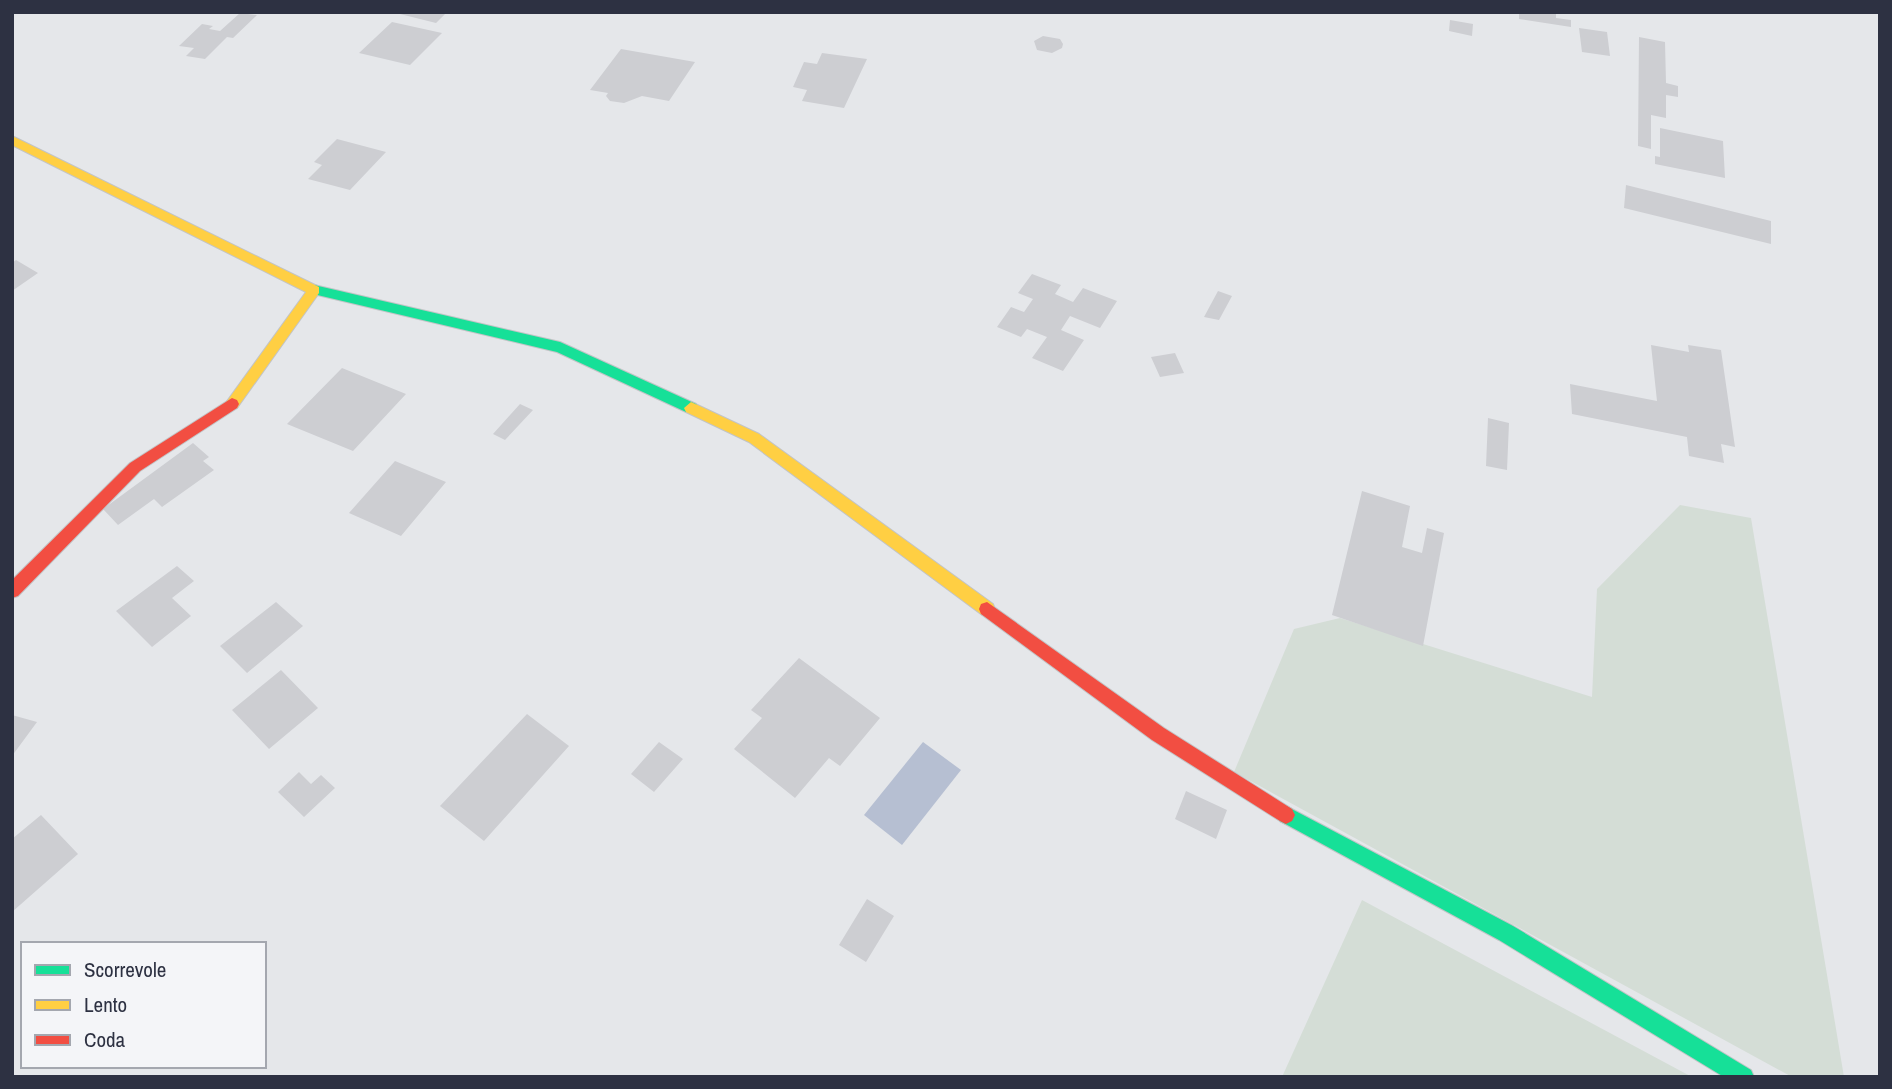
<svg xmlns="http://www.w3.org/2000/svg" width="1892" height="1089" viewBox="0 0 1892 1089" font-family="'Archivo Narrow',sans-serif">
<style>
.green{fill:#d4ddd6}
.water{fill:#b6bfd2}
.building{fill:#cdced2}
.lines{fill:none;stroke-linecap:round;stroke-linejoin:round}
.fast-casing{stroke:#c2c4c6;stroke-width:2}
.slow-casing{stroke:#c2c4c6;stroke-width:2}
.jam-casing{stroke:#c2c4c6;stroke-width:2}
.fast{fill:#16e098;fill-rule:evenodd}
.slow{fill:#ffcf43;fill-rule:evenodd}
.jam{fill:#f24e42;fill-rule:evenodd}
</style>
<rect width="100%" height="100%" fill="#e5e7ea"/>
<path class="green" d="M1680 505 1751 518 1844 1077H1792L1234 772 1294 629 1340 618 1592 697 1597 589Z
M1362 900 1692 1077H1282Z"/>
<path class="water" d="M923 742 961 770 902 845 864 815Z"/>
<path class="building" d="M392 12H447L436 23Z
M1519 12H1556V18L1571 20V27L1519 19Z
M240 13 257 15 233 38 227 37 205 59 186 56 194 48 179 46 202 24 213 26 209 29 220 31Z
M1450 20 1473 24 1472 36 1449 31Z
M392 22 442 33 410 65 359 53Z
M1579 28 1607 32 1610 56 1582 52Z
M1043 36 1060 39 1063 44 1062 48 1052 53 1037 50 1034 41Z
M1639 37 1665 42 1666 83 1678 86V97L1666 95V118L1651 115V149L1638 146Z
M621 49 695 62 669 101 642 96 624 103 610 101 606 96 608 93 590 90Z
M822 53 867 59 844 108 802 101 807 90 793 87 804 62 817 64Z
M1660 128 1723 141 1725 178 1655 164V156L1660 157Z
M337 139 386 152 350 190 308 179 322 165 314 162Z
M1626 185 1771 221V244L1624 208Z
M16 260 38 273 12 291V263Z
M1032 274 1061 285 1055 294 1073 302 1083 288 1117 301 1100 328 1070 316 1061 330 1084 340 1063 371 1032 358 1047 337 1027 329 1021 337 997 327 1011 307 1024 312 1033 299 1018 293Z
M1218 291 1232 296 1219 320 1204 317Z
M1651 345 1689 352 1688 345 1721 350 1735 447 1721 444 1724 463 1689 456 1687 437 1572 414 1570 384 1657 401Z
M1175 353 1184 373 1160 377 1151 357Z
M342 368 406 394 353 451 287 424Z
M520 404 533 410 505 440 493 434Z
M1488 418 1509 423 1507 470 1486 466Z
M193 443 209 457 203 461 214 470 162 507 154 499 118 525 103 509Z
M395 461 446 482 401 536 349 513Z
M1362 491 1410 506 1402 547 1422 553 1427 528 1444 533 1423 646 1332 615Z
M177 566 194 581 172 598 191 616 152 647 116 611Z
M276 602 303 626 247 673 220 646Z
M799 658 880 718 840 766 829 758 795 798 734 749 762 718 751 710Z
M281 670 318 708 269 749 232 710Z
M527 714 569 746 484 841 440 806Z
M12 715 37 722 12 756Z
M659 742 683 759 654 792 631 774Z
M299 772 311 784 321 775 335 788 304 817 278 792Z
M1186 791 1227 810 1216 839 1175 819Z
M41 815 78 854 12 912V839Z
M867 899 894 916 866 962 839 945Z"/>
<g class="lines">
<g class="fast-casing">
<path id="fast" d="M314 285 560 342 696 404 698 408 696 412H686L557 352 309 293V287Z
M1286 806 1513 926 1751 1070 1754 1077H1724L1499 940 1280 821 1277 815 1280 809Z"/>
</g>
<g class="slow-casing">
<path id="slow" d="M12 136 319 287V293L237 408H227L225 404 306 292 12 145Z
M691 402 759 434 993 604 995 609 993 614 987 616 981 614 749 442 686 412 684 408Z"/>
</g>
<g class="jam-casing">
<path id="jam" d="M232 398 237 400 239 404 237 408 140 471 18 596 12 598V580L130 463Z
M987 602 1164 728 1292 809 1295 815 1292 821 1286 824 1280 821 1152 740 981 614 979 609 981 604Z"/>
</g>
<use href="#fast" class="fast"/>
<use href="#slow" class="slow"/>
<use href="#jam" class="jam"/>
</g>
<rect width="1892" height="1089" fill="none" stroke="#2d3142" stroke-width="28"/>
<rect x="21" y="942" width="245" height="126" fill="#f4f5f8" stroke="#a4a7af" stroke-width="2"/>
<rect x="35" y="965" width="35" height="10" fill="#16e098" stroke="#a4a7af" stroke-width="2"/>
<text x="84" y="977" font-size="21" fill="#2d3142">Scorrevole</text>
<rect x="35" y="1000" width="35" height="10" fill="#ffcf43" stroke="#a4a7af" stroke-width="2"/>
<text x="84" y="1012" font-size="21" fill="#2d3142">Lento</text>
<rect x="35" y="1035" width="35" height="10" fill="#f24e42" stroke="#a4a7af" stroke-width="2"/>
<text x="84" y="1047" font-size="21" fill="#2d3142">Coda</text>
</svg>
